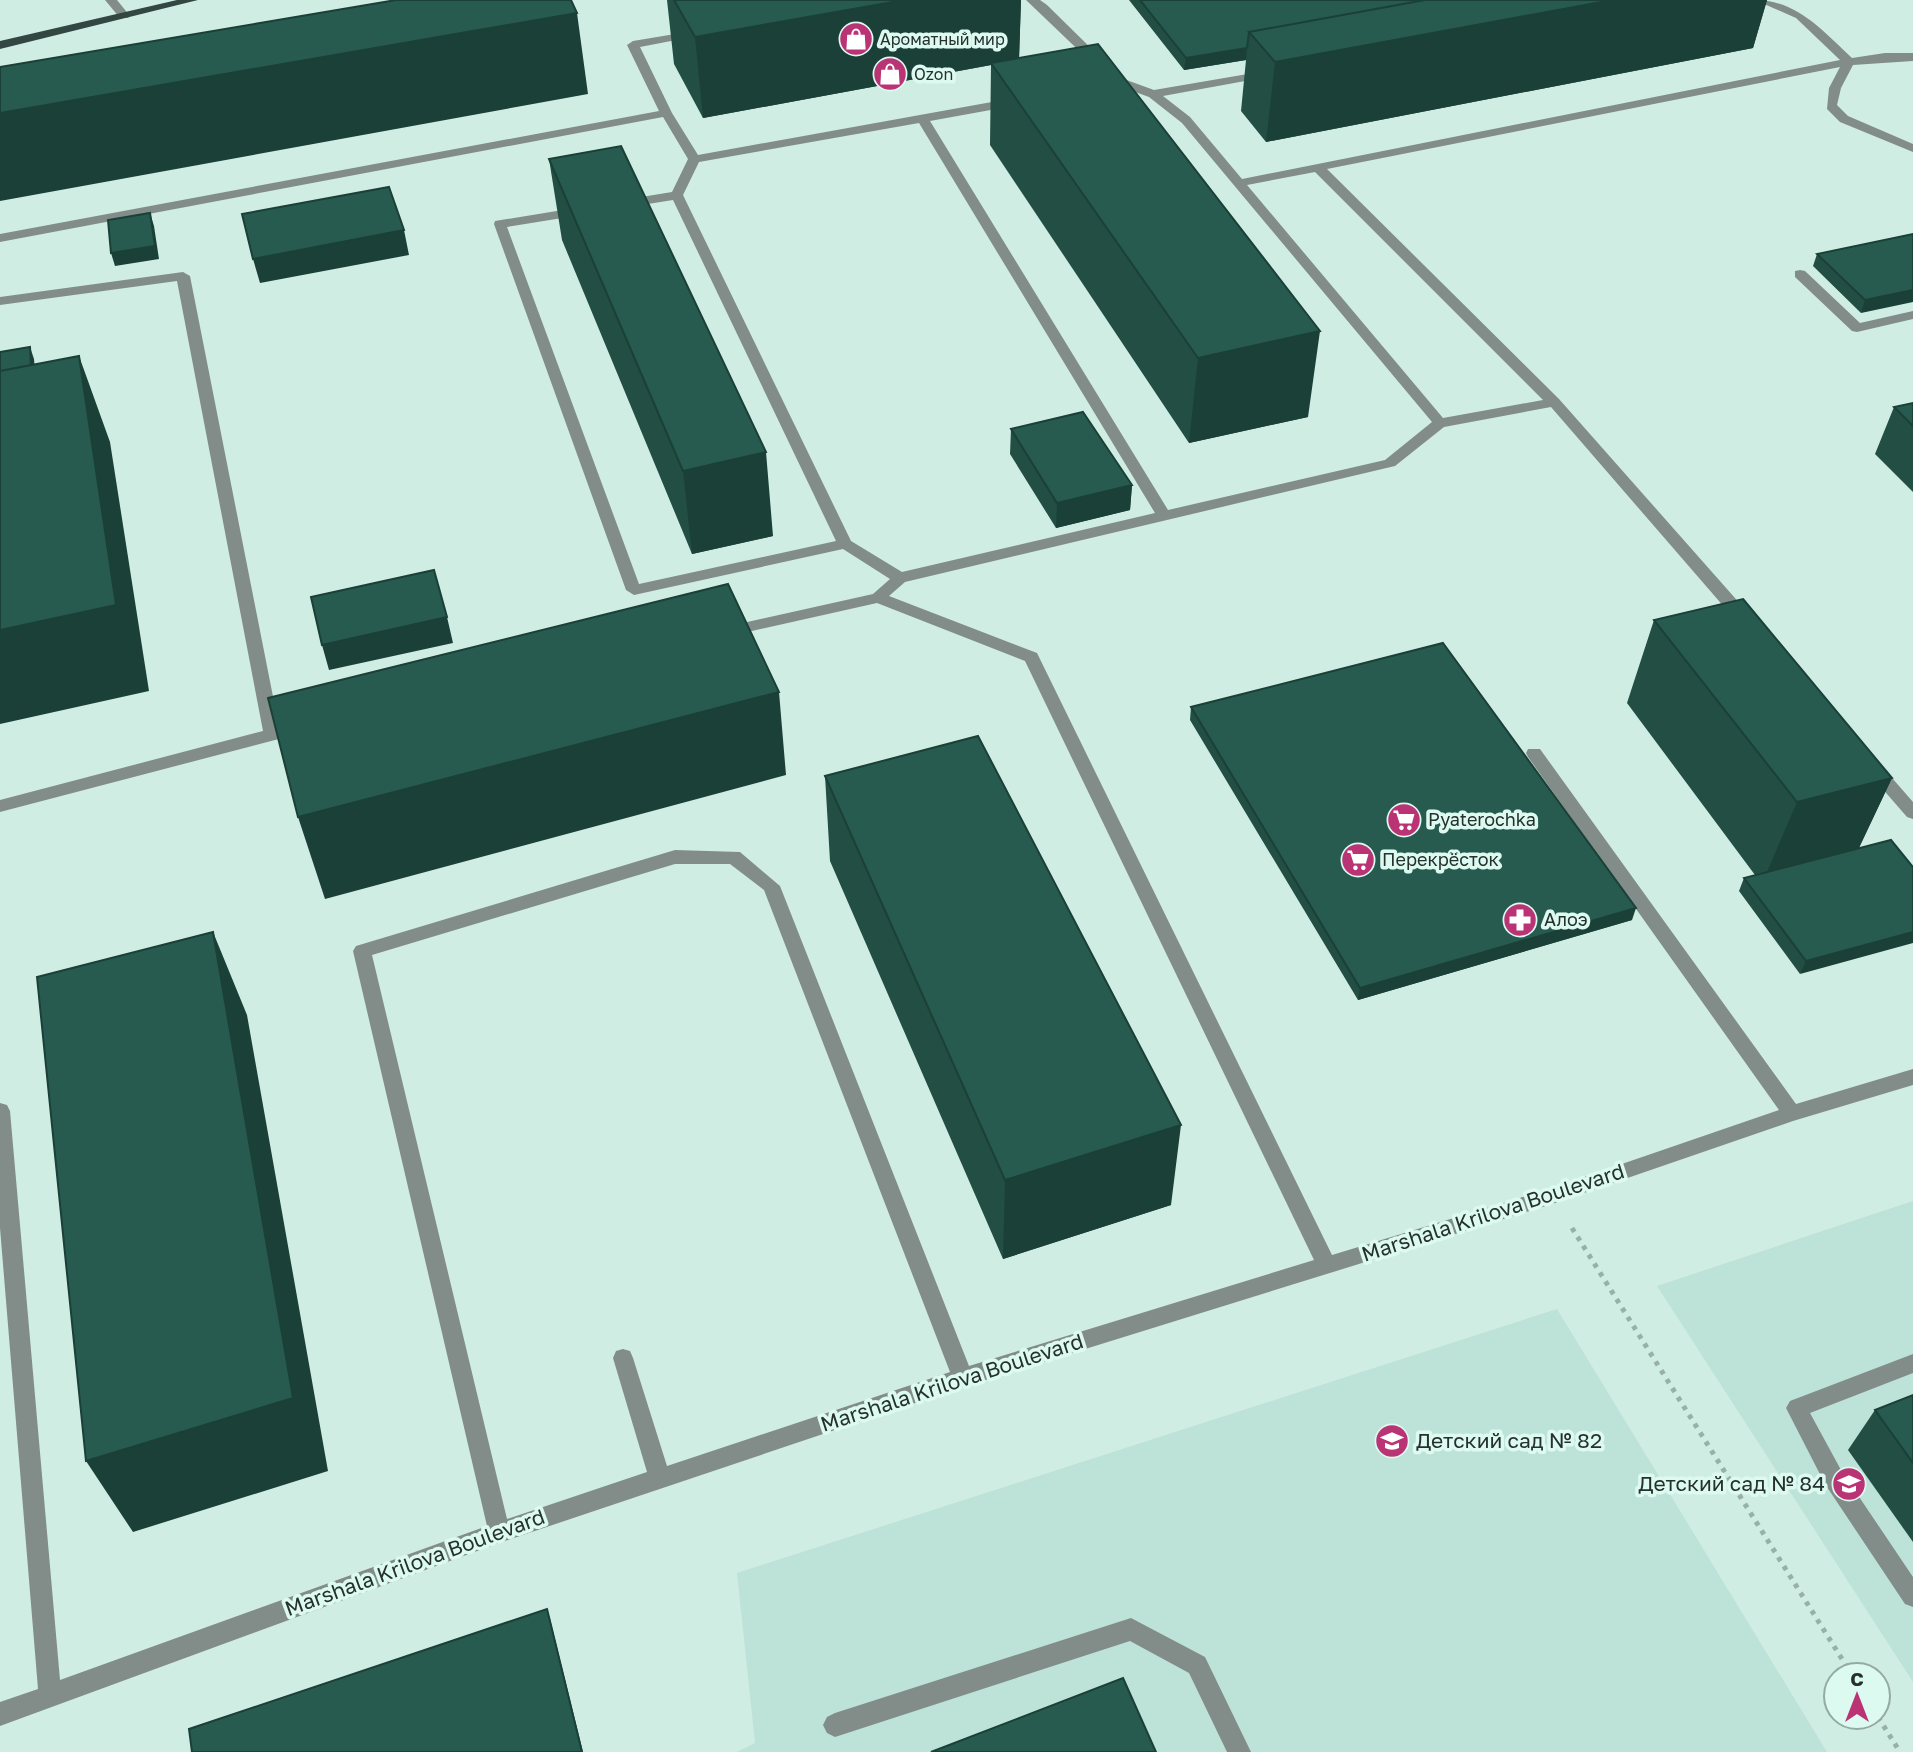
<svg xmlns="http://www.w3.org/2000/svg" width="1913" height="1752" viewBox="0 0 1913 1752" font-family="'Golos Text',sans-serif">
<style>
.built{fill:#bde2d7}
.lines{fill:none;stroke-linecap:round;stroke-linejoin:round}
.path{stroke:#99b0a9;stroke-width:5;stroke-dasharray:4.5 6;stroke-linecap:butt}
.minor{fill:#828d8a;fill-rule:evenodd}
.major{fill:#324741;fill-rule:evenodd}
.wall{fill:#224e44}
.shaded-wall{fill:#1b4037}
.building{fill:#275b4f;stroke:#1b4037;stroke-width:2}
.labels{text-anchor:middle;stroke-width:7;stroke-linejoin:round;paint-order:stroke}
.far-poi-label{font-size:16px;fill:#26312e;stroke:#ddfaf1;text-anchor:start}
.poi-label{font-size:18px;fill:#26312e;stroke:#ddfaf1;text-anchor:start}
.near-street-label{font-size:21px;fill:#26312e;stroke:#ddfaf1}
.near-poi-label{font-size:21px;fill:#26312e;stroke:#ddfaf1;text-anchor:start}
</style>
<rect width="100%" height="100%" fill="#d0ede4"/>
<path class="built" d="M1913 1201V1682L1657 1286Z
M1557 1309 1827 1752H737L755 1743 737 1573Z"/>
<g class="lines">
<path class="path" d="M1572 1228 1852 1675
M1878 1717 1900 1752"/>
<path class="minor" d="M105 0H117L130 16 128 18H120Z
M1026 0H1040L1047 5 1102 59V65H1094Z
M1755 0C1797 0 1823 31 1852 58L1885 53H1913V61L1853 65 1841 88 1837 105 1848 116 1913 144V152L1840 122 1827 109 1829 88 1840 67 1327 169 1559 399 1750 615 1752 619 1750 623H1738L1551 407 1444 427 1395 466 905 582 889 596 1037 653 1332 1255 1552 1188 1779 1110 1528 757 1526 753 1528 749H1540L1796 1104 1913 1069V1085L1793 1121 1552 1204 963 1387 499 1543 0 1726V1702L38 1689 0 1228V1103L7 1105 10 1111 60 1680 487 1526 353 951 356 946 675 850 740 852 780 886 969 1366 1314 1260 1025 661 877 603 725 637 719 636 717 632 725 627 873 594 890 579 843 549 634 595 626 590 494 224 495 221 581 207 587 211 581 215 507 227 639 584 836 541 673 200 623 208 617 204 623 200 672 192 688 159 663 117 0 242V234L659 111 627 45 633 41 693 31 699 34 697 36 640 47 672 113 698 155 1014 98 1018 99V105L930 121 1168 510 1385 460 1432 422 1182 123 1149 97 1113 84V78H1121L1154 90 1271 70 1273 73 1267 77 1163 96 1190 117 1242 179 1840 60 1796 18ZM919 123 1155 513 902 572 851 541 683 195 699 162ZM1315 172 1543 400 1443 418 1247 185ZM675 864H730L764 890 950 1372 667 1466 633 1358 630 1351 623 1349 616 1351 613 1358 647 1472 507 1519 372 955Z
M1800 270 1805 271 1860 323 1913 311V319L1857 332 1852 331 1795 277V271Z
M183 272 190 276 279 727 298 722 306 728 298 734 0 812V800L263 731 177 281 0 305V297Z
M1873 761 1879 763 1913 802V819L1907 817 1867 771 1865 767Z
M1913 1354V1373L1810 1413 1841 1470 1913 1577V1607L1905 1604 1825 1484 1786 1408 1790 1401Z
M1131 1618 1205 1657 1251 1752H1227L1189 1673 1130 1641 835 1737 827 1733 823 1725 827 1717 835 1713Z"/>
<path class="major" d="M177 0H198L0 49V41Z"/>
</g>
<path class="wall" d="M667 0H1021L1019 58 1308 417 1189 443 990 145 991 65 703 118 674 64Z
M1129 0H1767L1753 48 1266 142 1241 111 1246 60 1184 70Z
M549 159 773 536 692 554 562 240Z
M1913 234 1861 313 1813 266 1817 254Z
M1913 403V492L1875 454 1894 407Z
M1011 429 1132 485 1130 510 1056 528 1010 454Z
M1654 620 1892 778 1859 848 1891 840 1800 974 1739 891 1744 878 1755 875 1627 703Z
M1191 707 1632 920 1358 1000 1190 720Z
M825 776 1171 1205 1003 1259 830 861Z
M1913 1395V1542L1848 1450 1875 1410Z"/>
<path class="shaded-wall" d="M904 0H1021L1019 60 991 63V65L703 118 695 37Z
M1544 0H1767L1753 48 1266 142 1275 62Z
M577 13 588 94 0 201V113Z
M1247 48 1246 60 1184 70 1186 58Z
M150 213 154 226 159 259 115 266 111 253Z
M404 230 409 255 260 283 253 259Z
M1913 290V302L1861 313 1865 300Z
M1320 331 1308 417 1189 443 1198 358Z
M30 347 34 359 36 382 0 388Z
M79 356 110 442 149 691 0 724V630Z
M766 452 773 536 692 554 683 471Z
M1132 485 1130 510 1056 528 1057 503Z
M447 617 453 643 329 670 322 645Z
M779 692 786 775 325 899 298 817Z
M1892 778 1853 860 1762 884 1797 802Z
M1636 908 1632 920 1358 1000 1360 988Z
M213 932 247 1015 328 1471 133 1532 86 1461Z
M1913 932V943L1800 974 1806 961Z
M1181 1125 1171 1205 1003 1259 1005 1180Z
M547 1609 550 1619 583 1752H582Z"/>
<path class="building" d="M396 0H571L577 13 0 113V67Z
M674 0H904L695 37Z
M1140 0H1425L1249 32 1247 48 1186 58Z
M1425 0H1612L1275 62 1249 32Z
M1098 44 1320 331 1198 358 991 63Z
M621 146 766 452 683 471 549 159Z
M389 187 404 230 253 259 242 214Z
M150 213 155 246 111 253 108 220Z
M1913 234V290L1865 300 1817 254Z
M30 347 31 365 0 371V352Z
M79 356 116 605 0 630V371Z
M1913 403V426L1894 407Z
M1083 412 1132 485 1057 503 1011 429Z
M434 570 447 617 322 645 311 597Z
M728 584 779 692 298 817 268 698Z
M1743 599 1892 778 1797 802 1654 620Z
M1443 643 1636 908 1360 988 1191 707Z
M978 736 1181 1125 1005 1180 825 776Z
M1891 840 1913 867V932L1806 961 1744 878Z
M213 932 293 1398 86 1461 37 977Z
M1913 1395V1463L1875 1410Z
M547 1609 582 1752H192L189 1729Z
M1123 1678 1156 1752H931Z"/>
<defs>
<g id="shop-disc" transform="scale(1.75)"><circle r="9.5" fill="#ba3374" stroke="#ddfaf1"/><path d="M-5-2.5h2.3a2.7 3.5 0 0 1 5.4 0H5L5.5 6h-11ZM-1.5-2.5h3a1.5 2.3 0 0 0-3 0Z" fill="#fff"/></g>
<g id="supermarket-disc" transform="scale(1.75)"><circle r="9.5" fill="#ba3374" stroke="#ddfaf1"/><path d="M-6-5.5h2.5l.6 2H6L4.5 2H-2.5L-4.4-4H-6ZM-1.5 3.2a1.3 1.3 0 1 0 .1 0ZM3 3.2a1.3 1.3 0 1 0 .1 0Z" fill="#fff"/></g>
<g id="pharmacy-disc" transform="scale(1.75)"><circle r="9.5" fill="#ba3374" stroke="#ddfaf1"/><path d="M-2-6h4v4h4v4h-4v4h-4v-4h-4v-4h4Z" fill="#fff"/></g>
<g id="school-disc" transform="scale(1.75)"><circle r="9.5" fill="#ba3374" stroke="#ddfaf1"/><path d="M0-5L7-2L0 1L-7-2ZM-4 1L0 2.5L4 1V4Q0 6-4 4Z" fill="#fff"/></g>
</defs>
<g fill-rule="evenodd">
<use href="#shop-disc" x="856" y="39"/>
<use href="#shop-disc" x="890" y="74"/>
<use href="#supermarket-disc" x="1404" y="820"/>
<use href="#supermarket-disc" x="1358" y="860"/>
<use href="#pharmacy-disc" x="1520" y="920"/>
<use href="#school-disc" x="1392" y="1441"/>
<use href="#school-disc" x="1849" y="1484"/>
</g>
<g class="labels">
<g class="far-poi-label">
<text x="880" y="45">Ароматный мир</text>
<text x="914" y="80">Ozon</text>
</g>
<g class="poi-label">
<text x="1428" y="826">Pyaterochka</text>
<text x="1382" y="866">Перекрёсток</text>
<text x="1544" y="926">Алоэ</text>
</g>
<g class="near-street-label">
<text transform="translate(1493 1213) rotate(-18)" y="7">Marshala Krilova Boulevard</text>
<text transform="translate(952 1383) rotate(-18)" y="7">Marshala Krilova Boulevard</text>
<text transform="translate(415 1563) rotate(-20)" y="7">Marshala Krilova Boulevard</text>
</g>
<g class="near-poi-label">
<text x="1416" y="1448">Детский сад № 82</text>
<text x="1825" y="1491" text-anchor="end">Детский сад № 84</text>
</g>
</g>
<g transform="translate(1857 1696)"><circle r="33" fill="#ddfaf1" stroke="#94aaa3" stroke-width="2"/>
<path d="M0-5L12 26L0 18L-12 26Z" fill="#ba3374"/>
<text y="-10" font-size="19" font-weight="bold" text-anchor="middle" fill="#26312e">С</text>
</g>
</svg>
